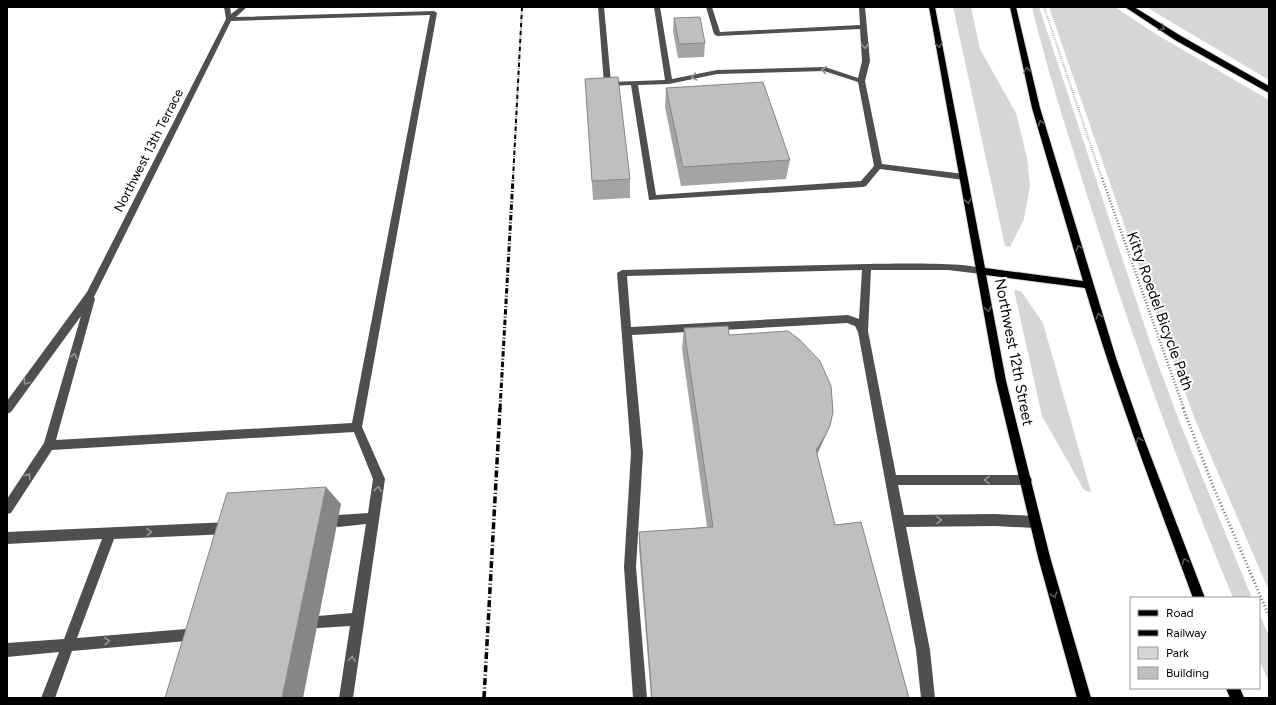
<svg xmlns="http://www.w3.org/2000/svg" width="1276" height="705" viewBox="0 0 1276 705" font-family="Figtree,sans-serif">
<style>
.green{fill:#d6d6d6}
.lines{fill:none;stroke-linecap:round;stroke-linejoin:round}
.major-casing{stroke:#dbdbdb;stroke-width:2}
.highway-casing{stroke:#dbdbdb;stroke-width:2}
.path-far2{stroke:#717171;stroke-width:2;stroke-dasharray:0.5 1.5;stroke-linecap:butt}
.path-far1{stroke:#717171;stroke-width:2.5;stroke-dasharray:1 2;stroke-linecap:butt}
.path{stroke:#717171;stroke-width:3;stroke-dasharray:1 2.5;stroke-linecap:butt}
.minor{fill:#4f4f4f;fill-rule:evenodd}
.major{fill:#000;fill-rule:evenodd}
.highway{fill:#000;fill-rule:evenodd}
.rail-far2{stroke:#000;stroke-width:2;stroke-dasharray:4.5 1.5 0.5 1.5;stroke-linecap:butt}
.rail-far1{stroke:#000;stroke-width:3;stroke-dasharray:5.5 2 1 2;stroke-linecap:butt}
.rail{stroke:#000;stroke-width:3.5;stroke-dasharray:7 2.5 1 2.5;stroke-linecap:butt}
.wall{fill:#a4a4a4}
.shaded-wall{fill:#868686}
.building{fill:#bfbfbf;stroke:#868686}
.oneway{stroke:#595959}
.oneway2{stroke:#959595}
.labels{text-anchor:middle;stroke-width:4;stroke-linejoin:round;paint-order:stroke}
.far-street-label{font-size:13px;fill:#000;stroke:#fff}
.street-label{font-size:15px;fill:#000;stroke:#fff}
</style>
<rect width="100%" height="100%" fill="#fff"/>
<path class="green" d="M953 7H971L980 49 1016 113 1027 158 1030 186 1024 219 1010 247 1005 246Z
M1032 7H1039L1150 342 1180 423 1252 598H1233C1176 460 1126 321 1082 179 1064 122 1046 65 1032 7Z
M1049 7H1115L1154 33 1269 100V591L1194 417 1129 238Z
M1146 7H1269V80Z
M1014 290 1021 291 1043 323 1091 492 1084 490 1042 416Z
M1259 613 1269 636V682L1259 659Z"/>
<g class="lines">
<g class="major-casing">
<path id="major" d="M929 7H935L985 268 1083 281 1032 108 1010 7H1016L1040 108 1116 358 1143 436 1205 598H1193C1155 495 1116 393 1085 288L986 275 1006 381 1050 557 1091 698H1077L1038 557 996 381Z
M1226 688H1240L1244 698H1230Z"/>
</g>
<g class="highway-casing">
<path id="highway" d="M1125 7H1134L1181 36 1269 86V93L1175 40Z"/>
</g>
<path class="path-far2" d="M1044 7 1102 179"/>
<path class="path-far1" d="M1102 178 1184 409"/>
<path class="path" d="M1183 408 1213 486 1269 616"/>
<path class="minor" d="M224 7H230L231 14 240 7H247L236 17 434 11 437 13 362 427 385 479 353 698H339L350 626 318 628 313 627 312 622 313 617 318 616 352 613 366 524 338 527 334 525 332 521 334 517 338 515 368 513 373 479 354 432 52 450 11 513 7 514V499L44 443 81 316 11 412 7 414V401L87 292 226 19ZM430 15 352 423 56 440 95 299 94 297 231 21Z
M598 7H604L611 82 665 80 654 7H660L672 79 717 70 825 67 858 78 862 61 860 29 717 36 714 34 706 7H712L720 32 860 25 859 7H865L870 61 865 81 882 164 964 174 968 177 964 180 880 169 866 186 863 187 649 200 631 85 608 86 604 84ZM824 71 858 82 874 166 861 181 656 195 638 85 669 84 717 74Z
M867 264C884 264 979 261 986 271L981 274 948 270H871L868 331 896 475H1026L1030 476 1032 480 1030 484 1026 485H898L904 515 995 514 1035 516 1039 518 1041 522 1039 526 1035 528 995 526 906 527 930 650 935 698H921L916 650 858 332 855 326 847 323 632 335 643 453 636 567 647 698H633L624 567 631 453 617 273 622 270ZM862 270 859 319 848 315 631 327 627 276Z
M229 522 233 524 235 528 233 532 229 534 114 539 77 638 198 628 203 629 204 634 203 639 198 640 72 651 55 698H41L59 652 7 657V643L64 639 102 539 7 544V532Z"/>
<use href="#major" class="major"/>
<use href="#highway" class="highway"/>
<path class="rail-far2" d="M513 179 522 7"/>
<path class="rail-far1" d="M500 409 513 178"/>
<path class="rail" d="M484 698 500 408"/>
</g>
<path class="wall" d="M674 18 705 43 704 57 678 58 673 31Z
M585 79 630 179V198L593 200Z
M666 88 790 160 786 179 681 186 665 107Z
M684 328 729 335 817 455 835 525 909 698H651L639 548V532L707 527 682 349Z"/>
<path class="shaded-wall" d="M830 426 816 457V450Z
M326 487 341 504 303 698H282Z"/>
<path class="building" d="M700 17 705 43 679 44 674 18Z
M618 77 630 179 592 181 585 79Z
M763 82 790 160 683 167 666 88Z
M728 326 729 335 788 331 800 340 820 361 831 386 833 412 830 426 824 438 816 450 835 525 861 522 909 698H652L639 532 713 527 684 328Z
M326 487 282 698H165L227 493Z"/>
<defs><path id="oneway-chevron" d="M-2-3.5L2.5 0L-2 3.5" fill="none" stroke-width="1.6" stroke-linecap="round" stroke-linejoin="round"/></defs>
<g class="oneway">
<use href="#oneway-chevron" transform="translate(1162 28) rotate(32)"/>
<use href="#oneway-chevron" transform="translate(939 45) rotate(80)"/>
<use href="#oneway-chevron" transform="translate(1027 70) rotate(-103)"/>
<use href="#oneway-chevron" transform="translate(1041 123) rotate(-107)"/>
<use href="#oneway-chevron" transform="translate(968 201) rotate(79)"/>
<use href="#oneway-chevron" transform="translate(1079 248) rotate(-106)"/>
<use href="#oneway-chevron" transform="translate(988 309) rotate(79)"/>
<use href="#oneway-chevron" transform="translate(1099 316) rotate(-106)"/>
<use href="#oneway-chevron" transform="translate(1139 440) rotate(-110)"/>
<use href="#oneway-chevron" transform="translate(1185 561) rotate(-111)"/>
<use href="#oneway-chevron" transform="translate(1054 595) rotate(74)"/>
</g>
<g class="oneway2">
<use href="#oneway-chevron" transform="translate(865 46) rotate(85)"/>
<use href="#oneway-chevron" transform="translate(824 70) rotate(-174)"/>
<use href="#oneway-chevron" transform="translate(694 77) rotate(168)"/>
<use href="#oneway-chevron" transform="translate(74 356) rotate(-75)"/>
<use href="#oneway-chevron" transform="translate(26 382) rotate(126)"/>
<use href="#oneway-chevron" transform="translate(28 476) rotate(-57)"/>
<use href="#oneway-chevron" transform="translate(987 480) rotate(-180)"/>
<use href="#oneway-chevron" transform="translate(378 489) rotate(-83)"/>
<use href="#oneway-chevron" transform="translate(939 520)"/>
<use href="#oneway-chevron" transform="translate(149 532) rotate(-3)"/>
<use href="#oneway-chevron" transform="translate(107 641) rotate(-5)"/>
<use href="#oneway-chevron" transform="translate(352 659) rotate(-82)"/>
</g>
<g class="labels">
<g class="far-street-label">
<text transform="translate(148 150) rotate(-63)" y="5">Northwest 13th Terrace</text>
</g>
<g class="street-label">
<text transform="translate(1160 311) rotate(70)" y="5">Kitty Roedel Bicycle Path</text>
<text transform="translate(1014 352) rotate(79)" y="5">Northwest 12th Street</text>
</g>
</g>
<rect width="1276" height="705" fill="none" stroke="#000000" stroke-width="16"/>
<rect x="1130" y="597" width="130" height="92" fill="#ffffff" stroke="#999999"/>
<rect x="1138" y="610" width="20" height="6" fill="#000000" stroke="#999999"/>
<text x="1166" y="617" font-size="12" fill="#000000">Road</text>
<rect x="1138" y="630" width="20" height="6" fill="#000000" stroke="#999999"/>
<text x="1166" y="637" font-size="12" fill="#000000">Railway</text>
<rect x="1138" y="647" width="20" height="12" fill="#d6d6d6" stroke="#999999"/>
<text x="1166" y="657" font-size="12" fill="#000000">Park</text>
<rect x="1138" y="667" width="20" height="12" fill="#bfbfbf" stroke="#999999"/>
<text x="1166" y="677" font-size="12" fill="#000000">Building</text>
</svg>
